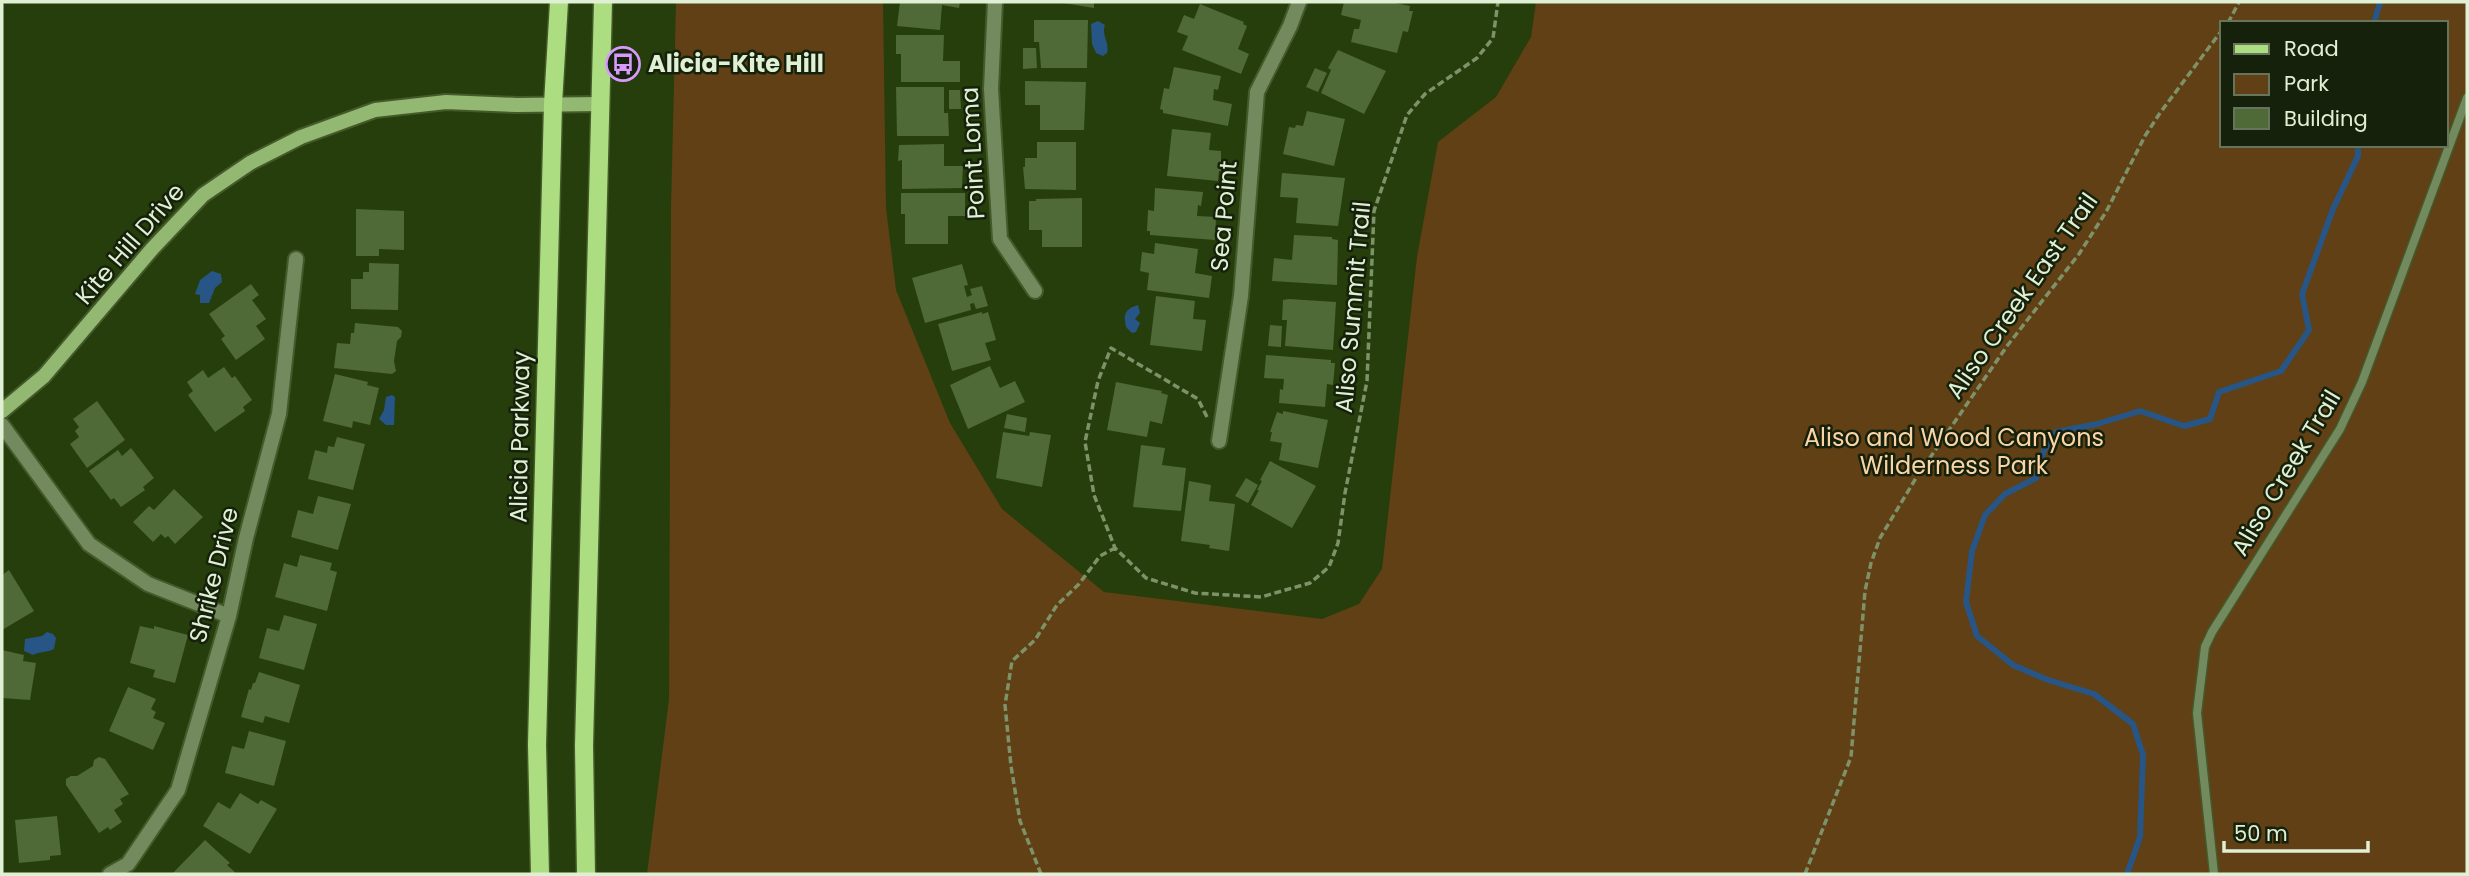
<svg xmlns="http://www.w3.org/2000/svg" width="2469" height="876" viewBox="0 0 2469 876" font-family="Poppins,sans-serif">
<style>
.green{fill:#604014;fill-rule:evenodd}
.water{fill:#275585}
.lines{fill:none;stroke-linecap:round;stroke-linejoin:round}
.stream{stroke:#275585;stroke-width:6}
.building{fill:#4f6937}
.lane-casing{stroke:#445a2b;stroke-width:11}
.street-casing{stroke:#445a2b;stroke-width:18}
.secondary-casing{stroke:#445a2b;stroke-width:18}
.primary-casing{stroke:#445a2b;stroke-width:21}
.path{stroke:#7e926a;stroke-width:3.5;stroke-dasharray:7 3.5;stroke-linecap:butt}
.lane{stroke:#728a5e;stroke-width:8}
.street{stroke:#728a5e;stroke-width:14}
.secondary{stroke:#92b872;stroke-width:14}
.primary{stroke:#acdd81;stroke-width:18}
.labels{text-anchor:middle;stroke-width:5;stroke-linejoin:round;paint-order:stroke}
.poi-label{font-size:24px;font-weight:bold;fill:#e0f0d4;stroke:#16210c;text-anchor:start}
.street-label{font-size:24px;fill:#e0f0d4;stroke:#16210c}
.park-label{font-size:24px;fill:#fbd4a6;stroke:#16210c}
</style>
<rect width="100%" height="100%" fill="#263e0b"/>
<path class="green" d="M676 2H883L886 208 896 290 950 423 1002 509 1104 592 1322 619 1359 604 1382 569 1417 257 1438 142 1496 97 1531 37 1536 2H2467V874H647L669 699 671 207ZM2222 23H2446V145H2222Z"/>
<path class="water" d="M1098 21 1105 25C1101 35 1110 43 1107 53L1103 56 1096 53 1092 44 1091 24Z
M212 271 221 274 222 282 215 288 209 303H200V295L195 294 200 280Z
M1138 305 1140 313 1135 319 1140 323 1136 332 1132 333 1126 327C1123 314 1125 309 1138 305Z
M392 395 395 397 394 425H386L379 419 384 410 386 397Z
M47 632 53 634 56 638 54 649C47 653 40 651 33 655L24 651 25 639 42 636Z"/>
<g class="lines">
<path class="stream" d="M2374 23 2380 2
M2127 874 2140 837 2143 755 2133 724 2094 694 2048 680 2013 665 1977 636 1966 602 1972 551 1985 515 2005 494 2036 478 2044 450 2056 432 2097 424 2140 411 2184 426 2210 419 2219 392 2281 371 2309 330 2302 294 2333 209 2358 156V145"/>
</g>
<path class="building" d="M900 2H960L959 8 942 5 940 30 897 26Z
M1057 2H1094V8Z
M1344 2H1390L1410 6 1409 11H1413L1408 32 1403 31 1397 53 1351 42 1354 29H1359L1361 20 1341 15Z
M1200 4 1244 22 1243 24 1247 26 1238 49 1249 54 1241 74 1182 50 1188 36 1177 32 1184 15 1194 19Z
M1034 20H1088L1087 68H1041L1039 42H1034Z
M896 35H944L943 61H960V82H901V54H896Z
M1023 48H1036L1037 68 1023 69Z
M1338 50 1386 71 1364 114 1321 93 1331 70 1328 68Z
M1174 67 1221 76 1218 90 1214 89 1213 100 1232 104 1228 126 1163 113V110L1160 109 1164 88 1169 89Z
M1315 68 1327 73 1318 92 1306 87Z
M1025 81 1086 82 1084 130H1040V105H1025Z
M896 87H944V113H948L949 136H897Z
M949 90H960L961 109H949Z
M1307 111 1345 119 1334 166 1283 154 1289 127 1295 128 1296 125 1303 126Z
M1172 129 1211 133 1209 150 1221 151V171H1219L1218 181 1167 176Z
M1037 142H1076V190L1025 189 1023 167H1025V158H1037Z
M944 144V166H963L962 188 902 189V160L898 161 899 145Z
M1282 173 1345 178 1338 226 1296 223 1298 198 1280 197Z
M1155 188 1203 192 1201 206 1198 205 1197 216 1216 217 1215 240 1150 235V231H1147L1148 210 1154 211Z
M901 193H965V216H948V244H905V214H901Z
M1082 198V247H1042V230H1029V201H1036V199Z
M356 209 404 211V250L379 249V256H356Z
M1294 235 1332 237V239L1338 240 1337 285 1272 281 1274 258 1292 260Z
M1155 243 1198 249 1195 273 1212 276 1209 298 1147 290 1149 273 1140 271 1142 252 1154 254Z
M369 263 399 264 398 310 351 309V279H363V272H369Z
M962 264 968 285 964 286 967 297 972 295 970 289 982 286 988 306 976 309 974 303 970 304 971 310 925 323 912 278Z
M251 284 259 295 252 300 266 319 256 326 265 339 236 360 221 339 225 336 209 314Z
M1156 296 1195 301 1193 319 1206 320 1202 351 1150 345Z
M1289 299 1336 302 1333 350 1285 346 1287 320H1282L1283 300Z
M982 312V314L988 312 996 340 985 343 991 360 952 371 938 324Z
M355 323 398 327 402 331 401 337 397 341 394 361 396 371 392 374 334 368 337 343 350 344 351 333H354Z
M1270 325 1282 326 1281 347 1268 346Z
M1266 355 1331 360V363H1335L1333 385 1327 384 1325 407 1279 403 1280 389 1283 390 1284 379 1264 378Z
M990 366 1000 388 1015 381 1025 402 968 429 950 385Z
M224 367 232 378 235 376 252 400 243 407 245 411 215 432 188 395 193 391 187 382 203 370 208 378Z
M335 374 368 382 367 385 379 388 370 425 353 421 352 428 323 421Z
M1116 382 1162 391 1161 393 1168 395 1162 424 1150 421 1147 437 1107 430Z
M97 401 125 440 87 468 70 444 79 437 75 431 79 427 73 419Z
M1283 411 1328 420 1318 468 1279 460 1282 443 1270 441 1272 432H1270L1277 412 1283 414Z
M1007 414 1027 418 1025 432 1004 428Z
M1003 432 1029 436 1030 432 1051 435 1042 487 996 478Z
M337 437 365 444 353 490 308 479 315 450 327 453 328 446 334 447Z
M1141 445 1165 448 1162 465 1186 468 1181 511 1133 507Z
M131 448 154 478 143 487 145 490 121 507 114 498 111 500 89 471 118 450 122 456Z
M1270 461 1316 486 1292 528 1251 505 1259 490H1257L1262 481 1260 480Z
M1246 478 1258 485 1248 503 1235 496Z
M1189 481 1211 485 1209 501 1235 504 1229 551 1209 548 1210 545 1181 541Z
M174 489 203 517 175 544 168 536 165 538 161 534 153 542 133 522 149 506 154 510Z
M318 496 351 504 338 550 291 537 298 510 313 514Z
M300 555 332 563 330 570 337 572 327 611 275 597 284 563 297 567Z
M9 570 34 611 2 630V575Z
M284 615 317 624 304 670 259 658 267 628 279 631Z
M140 626 154 629V626L188 635 175 683 153 677 155 670 130 663Z
M2 650 24 655 23 661 36 663 30 700 2 698Z
M259 672 300 685 289 723 265 716 263 723 241 717 249 689 251 690 253 683H255Z
M128 687 156 699 151 709 156 712 153 718 165 723 153 750 109 731Z
M249 731 286 741 274 786 225 773 232 746 244 749Z
M99 757 105 759 129 794 120 799 123 804 114 810 122 822 110 830 108 827 99 833 66 785V779L71 776H77L93 766 94 760Z
M240 793 258 804 261 800 277 809 250 854 203 826 218 802 230 809Z
M57 816 61 855 50 856V860L19 863 15 820Z
M205 840 230 863 227 865 237 874H172Z"/>
<g class="lines">
<g class="lane-casing">
<path id="lane" d="M2214 874 2197 713 2205 647 2212 632 2340 429 2362 382 2467 98"/>
</g>
<g class="street-casing">
<path id="street" d="M995 2 991 89 1000 239 1035 291
M2 425 89 544 148 584 229 616
M1219 441 1241 296 1257 92 1290 26 1299 2
M110 874 128 864 178 790 229 616 246 538 279 414 296 259"/>
</g>
<g class="secondary-casing">
<path id="secondary" d="M2 411 44 376 152 249 203 195 250 163 301 137 375 110 446 102 517 105 601 104"/>
</g>
<g class="primary-casing">
<path id="primary" d="M540 874 537 745 553 104 559 2
M586 874 584 746 603 2"/>
</g>
<path class="path" d="M2228 23 2239 2
M1207 417 1198 399 1111 348 1098 381 1085 442 1094 495 1115 548 1146 578 1195 593 1261 597 1310 583 1329 567 1338 543 1345 493 1367 381 1374 211 1407 115 1425 94 1477 58 1493 38 1498 2
M1041 874 1020 821 1011 766 1005 705 1012 661 1035 640 1057 605 1079 584 1100 556 1115 548
M1805 874 1851 757 1865 591 1871 563 1880 538 1916 478 2007 346 2079 254 2106 212 2145 136 2160 113 2222 30"/>
<use href="#lane" class="lane"/>
<use href="#street" class="street"/>
<use href="#secondary" class="secondary"/>
<use href="#primary" class="primary"/>
</g>
<defs>
<g id="bus-ring" transform="scale(1.75)"><circle r="9.5" fill="#16210c" stroke="#d69bfa" stroke-width="1.5"/><path d="M-5-6H5V4H4V6H2V4H-2V6H-4V4H-5ZM-3.5-4V0h7V-4ZM-3.5 1.2v1.5H-2V1.2ZM2 1.2v1.5H3.5V1.2Z" fill="#d69bfa"/></g>
</defs>
<g fill-rule="evenodd">
<use href="#bus-ring" x="623" y="64"/>
</g>
<g class="labels">
<g class="poi-label">
<text x="648" y="72">Alicia-Kite Hill</text>
</g>
<g class="street-label">
<text transform="translate(973 153) rotate(-93)" y="8">Point Loma</text>
<text transform="translate(1224 216) rotate(-85)" y="8">Sea Point</text>
<text transform="translate(130 244) rotate(-49)" y="8">Kite Hill Drive</text>
<text transform="translate(2022 296) rotate(-55)" y="8">Aliso Creek East Trail</text>
<text transform="translate(1353 307) rotate(-85)" y="8">Aliso Summit Trail</text>
<text transform="translate(520 437) rotate(-89)" y="8">Alicia Parkway</text>
<text transform="translate(2286 473) rotate(-59)" y="8">Aliso Creek Trail</text>
<text transform="translate(214 575) rotate(-76)" y="8">Shrike Drive</text>
</g>
<g class="park-label">
<text x="1954" y="446">Aliso and Wood Canyons<tspan x="1954" dy="28">Wilderness Park</tspan></text>
</g>
</g>
<rect width="2469" height="876" fill="none" stroke="#e0f0d4" stroke-width="7"/>
<rect x="2220" y="21" width="228" height="126" fill="#16210c" stroke="#67745c" stroke-width="2"/>
<rect x="2234" y="44" width="35" height="10" fill="#acdd81" stroke="#67745c" stroke-width="2"/>
<text x="2284" y="56" font-size="21" fill="#e0f0d4">Road</text>
<rect x="2234" y="74" width="35" height="21" fill="#604014" stroke="#67745c" stroke-width="2"/>
<text x="2284" y="91" font-size="21" fill="#e0f0d4">Park</text>
<rect x="2234" y="108" width="35" height="21" fill="#4f6937" stroke="#67745c" stroke-width="2"/>
<text x="2284" y="126" font-size="21" fill="#e0f0d4">Building</text>
<path d="M2224 841v10h144v-10" fill="none" stroke="#e0f0d4" stroke-width="3.5"/>
<text x="2234" y="841" font-size="21" fill="#e0f0d4" stroke="#16210c" stroke-width="5" paint-order="stroke">50 m</text>
</svg>
